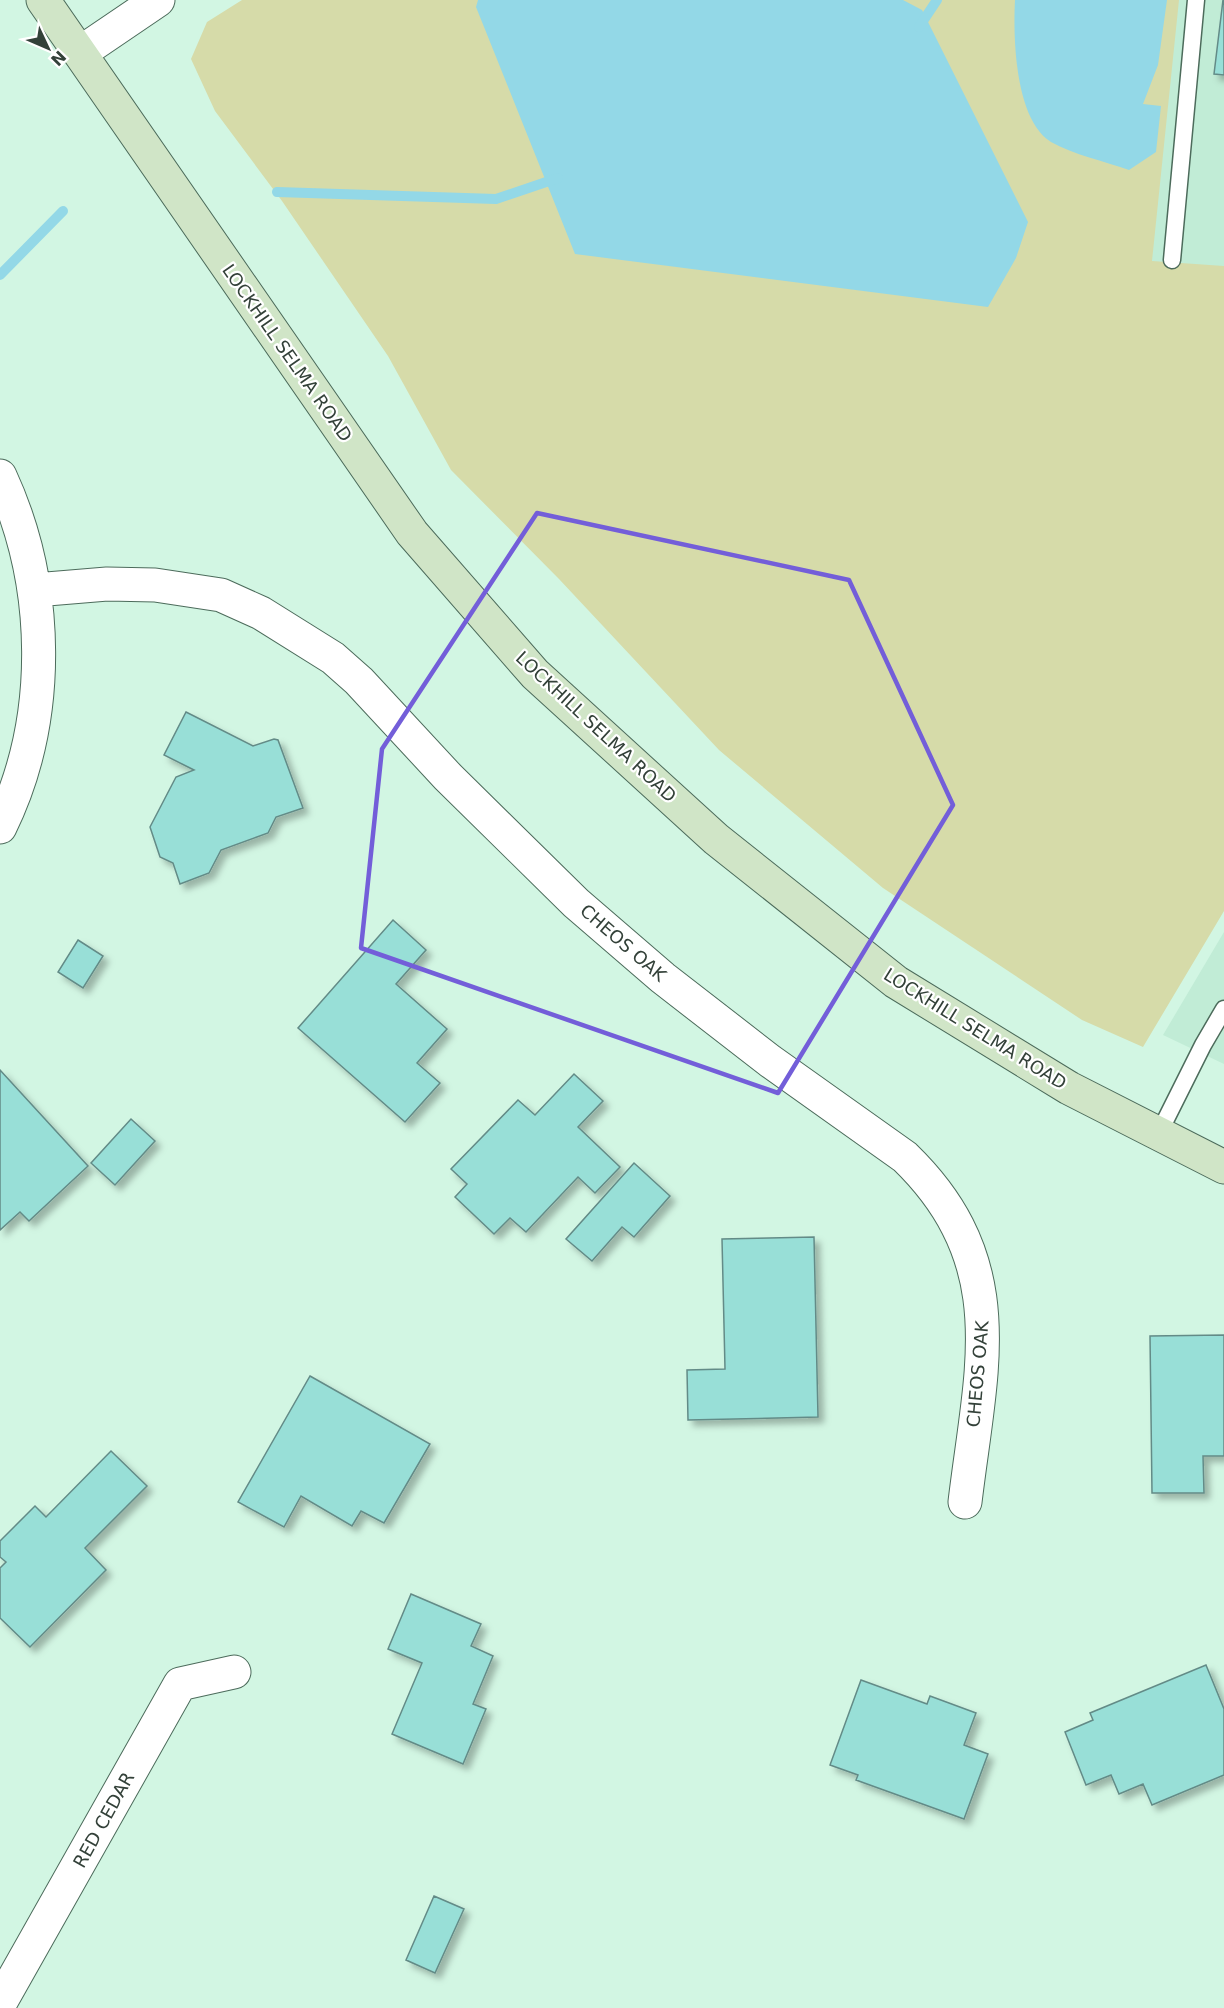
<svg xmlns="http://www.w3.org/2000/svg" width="1224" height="2008" viewBox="0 0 1224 2008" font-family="'DejaVu Sans',sans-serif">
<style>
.built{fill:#c1ecd6}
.green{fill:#d6dba9}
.water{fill:#93d8e7}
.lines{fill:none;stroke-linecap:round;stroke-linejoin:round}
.stream{stroke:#93d8e7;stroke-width:10}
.building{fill:#98dfd7;stroke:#638b87;stroke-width:1.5;filter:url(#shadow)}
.lane-casing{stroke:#4c6b5b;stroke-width:19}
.street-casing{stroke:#4c6b5b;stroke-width:35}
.secondary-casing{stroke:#4c6b5b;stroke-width:35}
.lane{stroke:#fff;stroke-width:16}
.street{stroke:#fff;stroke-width:33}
.secondary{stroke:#d0e5c7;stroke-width:33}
.marked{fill:none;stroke:#735ed9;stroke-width:4.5;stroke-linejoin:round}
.labels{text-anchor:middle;stroke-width:4.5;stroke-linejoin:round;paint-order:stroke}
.street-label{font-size:18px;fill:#334139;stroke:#fff}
</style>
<defs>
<filter id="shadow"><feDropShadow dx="5.5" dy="5.5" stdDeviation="3" flood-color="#0004"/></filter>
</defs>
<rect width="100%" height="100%" fill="#d2f6e3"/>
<path class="built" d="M1159 0H1224V353L1130 343Z
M1224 932V1064L1163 1035Z"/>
<path class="green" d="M242 0H1179L1152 261 1224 266V911L1143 1047 1082 1020 883 888 719 750 559 579 451 470 388 356 282 201 215 111 191 59 207 22Z"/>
<path class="water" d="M478 0H903L922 10 1028 222 1016 258 988 307 575 254 476 7Z
M1015 0H1167L1158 65 1143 104 1161 106 1156 152 1129 170C1104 161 1074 155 1051 142 1015 120 1013 38 1015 0Z"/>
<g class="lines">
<path class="stream" d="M919 27 937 0
M277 192 496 199 558 178
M0 275 63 211"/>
</g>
<path class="building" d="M1223 0H1224V75L1214 74Z
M186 712 253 746 274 739 278 740 303 808 276 817 268 833 221 850 209 873 180 884 173 863 160 857 150 827 176 777 194 770 164 755Z
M393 920 426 950 396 984 447 1029 417 1063 440 1083 405 1122 298 1028Z
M78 940 103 956 83 988 58 972Z
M0 1070 88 1166 29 1221 20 1212 0 1230Z
M574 1074 603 1101 578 1127 620 1167 595 1193 578 1177 526 1232 510 1218 494 1234 455 1197 467 1184 451 1169 518 1100 535 1115Z
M131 1119 155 1141 115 1185 91 1163Z
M634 1163 670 1196 634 1237 622 1227 592 1261 566 1239Z
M814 1237 818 1417 688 1420 687 1370 725 1369 722 1239Z
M1224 1335V1456H1203L1204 1493H1152L1150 1336Z
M310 1376 430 1444 384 1523 361 1511 352 1526 301 1496 284 1527 238 1502Z
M111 1451 147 1486 85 1548 106 1570 30 1647 0 1618V1568L6 1562 0 1557V1541L35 1506 46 1517Z
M411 1594 481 1624 471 1646 493 1656 473 1704 486 1709 463 1764 392 1734 422 1663 388 1649Z
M1206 1665 1224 1709V1775L1152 1805 1143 1784 1119 1794 1111 1775 1086 1785 1065 1732 1093 1720 1090 1713Z
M861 1680 927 1704 930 1696 976 1713 964 1745 988 1754 964 1819 856 1780 858 1775 830 1765Z
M434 1896 464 1909 435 1973 406 1960Z"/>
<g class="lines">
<g class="lane-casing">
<path id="lane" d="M1172 260 1196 0
M1158 1135 1203 1045 1224 1009"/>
</g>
<g class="street-casing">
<path id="street" d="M80 53 158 0
M0 476C50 584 53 719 0 827
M35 590 107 584 155 585 221 595 261 613 333 658 359 681 448 777 576 903 663 978 770 1061 905 1157C1014 1263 981 1368 965 1502
M0 2003 180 1684 234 1672"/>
</g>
<g class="secondary-casing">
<path id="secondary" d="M43 0 412 533 535 674 716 839 896 982 1069 1088 1224 1167"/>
</g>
<use href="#lane" class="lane"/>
<use href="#street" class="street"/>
<use href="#secondary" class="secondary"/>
</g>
<path class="marked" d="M537 513 849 580 953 805 778 1093 361 948 382 749Z"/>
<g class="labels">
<g class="street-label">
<text transform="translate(287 353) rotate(55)" y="6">LOCKHILL SELMA ROAD</text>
<text transform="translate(596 727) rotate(43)" y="6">LOCKHILL SELMA ROAD</text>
<text transform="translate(623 943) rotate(41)" y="6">CHEOS OAK</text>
<text transform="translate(975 1029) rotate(32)" y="6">LOCKHILL SELMA ROAD</text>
<text transform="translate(978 1374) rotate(-85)" y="6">CHEOS OAK</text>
<text transform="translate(104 1820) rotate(-61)" y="6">RED CEDAR</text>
</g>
</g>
<g transform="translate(48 48) rotate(134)" stroke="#ffffff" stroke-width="4.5" paint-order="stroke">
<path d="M0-4.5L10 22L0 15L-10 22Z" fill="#334139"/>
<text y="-9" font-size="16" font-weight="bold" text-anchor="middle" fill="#334139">N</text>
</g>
</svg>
